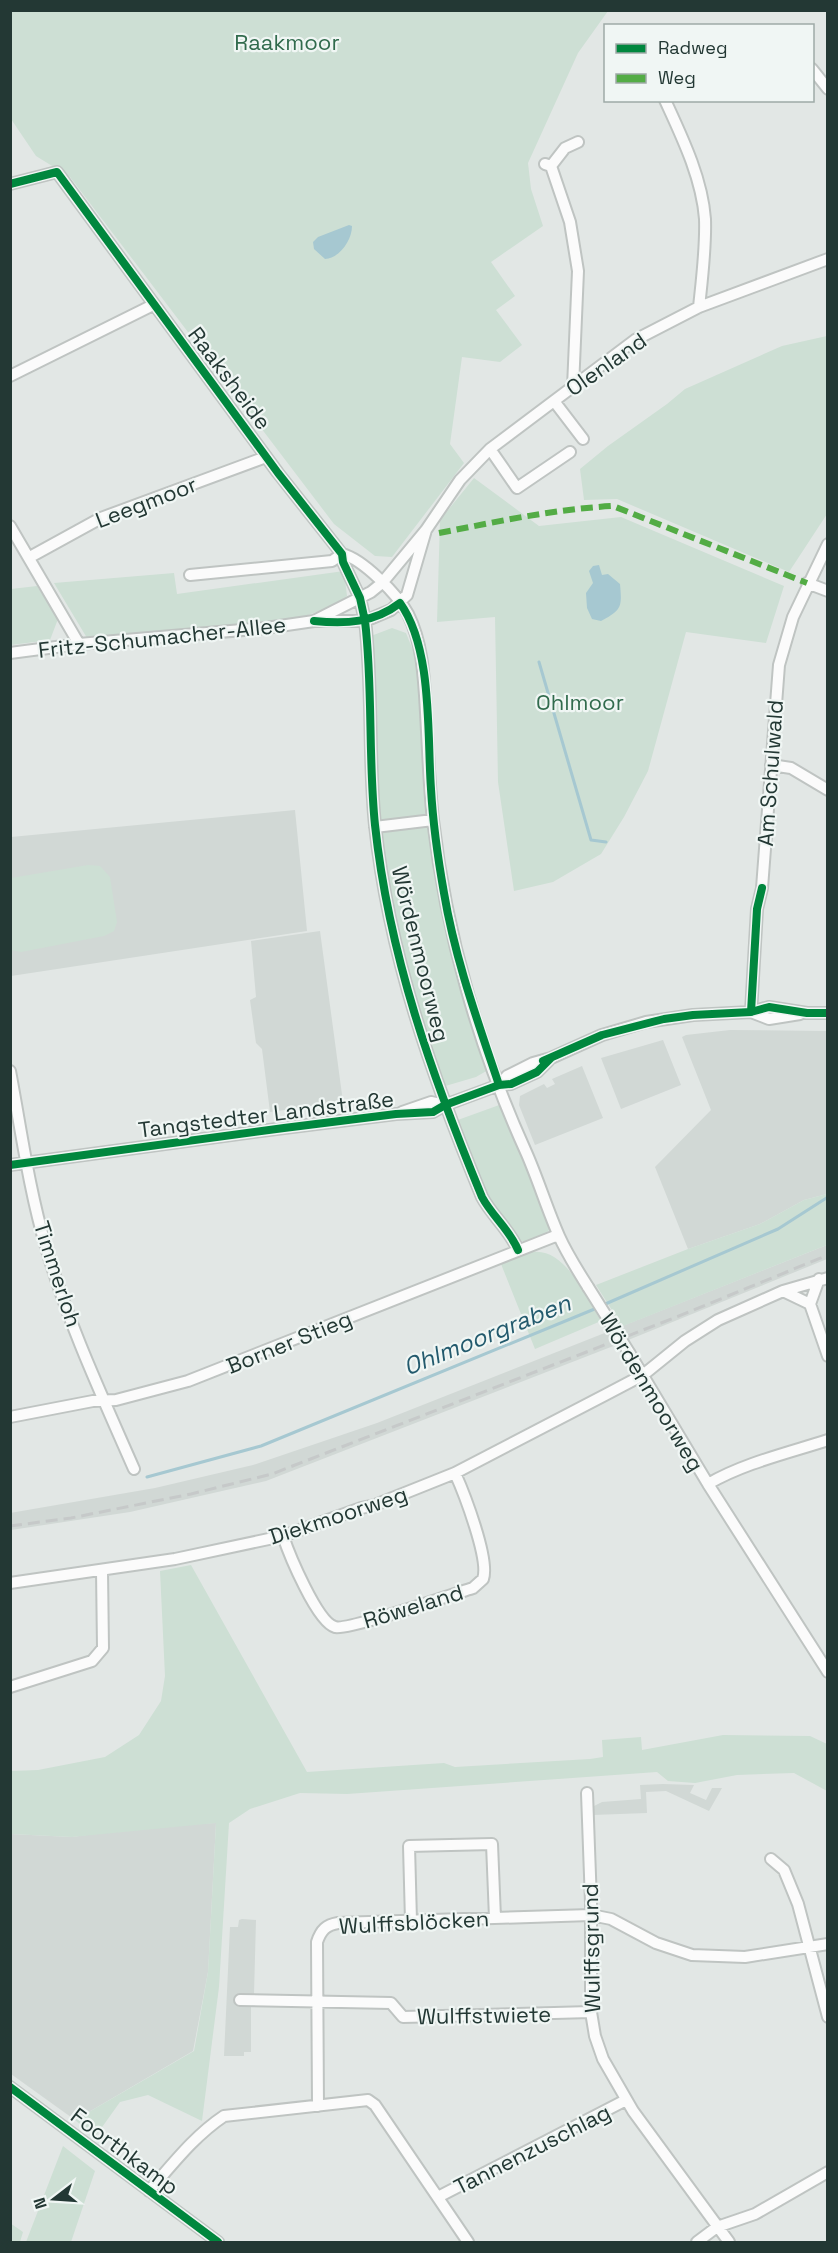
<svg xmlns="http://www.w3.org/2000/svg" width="838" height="2253" viewBox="0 0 838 2253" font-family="'Space Grotesk',sans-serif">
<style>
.built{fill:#d1d8d5}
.green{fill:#cddfd4}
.water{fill:#a6c8d1}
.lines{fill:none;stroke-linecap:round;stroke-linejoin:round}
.stream{stroke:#a6c8d1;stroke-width:3}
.minor-casing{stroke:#bfc4c2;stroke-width:14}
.minor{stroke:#fbfbfb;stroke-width:10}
.rail{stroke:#c6c9c9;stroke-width:3;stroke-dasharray:12 6;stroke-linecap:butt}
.minor-bridge-casing{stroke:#bfc4c2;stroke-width:14;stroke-linecap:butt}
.minor-bridge{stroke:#fbfbfb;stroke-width:10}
.quiet{stroke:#53ac45;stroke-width:6;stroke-dasharray:12 6;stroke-linecap:butt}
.cycleway-casing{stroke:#f0f6f4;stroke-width:11}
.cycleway{stroke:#00873e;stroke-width:8}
.labels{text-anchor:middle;stroke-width:4.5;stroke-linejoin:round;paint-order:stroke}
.park-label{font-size:22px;fill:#316b4d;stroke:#f0f6f4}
.street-label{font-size:22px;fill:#233834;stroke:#f0f6f4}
.water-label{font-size:24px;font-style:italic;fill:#235a6d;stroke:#f0f6f4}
</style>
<rect width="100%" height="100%" fill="#e2e7e5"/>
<path class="built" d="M295 810 307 931 11 976V837Z
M320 931 343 1102 270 1112 262 1049 256 1043 250 1000 256 997 251 941Z
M730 1030 827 1031V1194L804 1200 760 1224 688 1249 655 1167 711 1110 682 1037 686 1035Z
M663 1040 681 1085 621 1109 601 1058Z
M582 1066 603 1118 535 1145 519 1105 520 1096 544 1084 547 1088 555 1084 552 1079Z
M827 1245V1259L616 1345 266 1481 130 1512 11 1530 10 1513 155 1488 253 1465 377 1423Z
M663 1784 694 1785 690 1793 706 1800 712 1788H722L709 1811 666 1791 646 1792 647 1813 593 1815 592 1807 602 1802 641 1799 640 1785Z
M216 1823 208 1972 193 2051 75 2120 11 2074 10 1834 72 1837 159 1825Z
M242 1919 256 1920 254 1994 251 2007V2052H244V2056H224L230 1927H238L239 1920Z"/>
<path class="green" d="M10 11H608L578 53 528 163 531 189 543 226 491 262 515 296 496 310 522 345 500 362 462 357 450 444 464 463 392 557 375 556 334 524 70 177 36 156 11 119Z
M827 336V514L789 572 617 499 584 500 580 469 608 446 667 404 685 389 782 346Z
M474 478 539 526 621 517 784 586 766 643 686 632 648 771 624 817 601 854 553 882 514 891 498 782 495 617 437 622 440 520Z
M344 571 347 596 333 606 300 618 87 638 54 583 174 573 177 594Z
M37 586 58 619 50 640 11 645V589Z
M392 628 406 633 419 665 428 810 488 1070 476 1077 442 1087C424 1031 405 977 394 919 377 826 373 731 371 636Z
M88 865 100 866 110 877 117 922 114 931 104 936 21 952 11 950V878Z
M502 1104 551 1226C548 1236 535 1239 525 1242 497 1237 466 1146 455 1121Z
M827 1194V1245L608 1332 601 1321 535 1349 501 1264C511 1259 521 1253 532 1252 565 1247 586 1297 601 1321L615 1315 596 1285 688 1249 760 1224 804 1200Z
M191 1565 307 1772 444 1763 455 1767 590 1759 603 1757 602 1740 641 1737 642 1750 723 1735 810 1736 827 1744V1791L794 1773 737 1775 695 1783 668 1781 657 1772 347 1794 300 1793 250 1809 229 1823 219 1987 202 2121 148 2095 120 2102 95 2137 75 2120 194 2051 208 1972 216 1823 72 1837 11 1834V1771L38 1770 105 1757 139 1735 161 1701 165 1676 160 1571Z
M63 2146 95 2171 71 2242H26Z
M10 2223 23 2232 20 2242H11Z"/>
<path class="water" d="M349 225 352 226C352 240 340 258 325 259L314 249 313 242 318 237Z
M599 565 602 575 608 574 620 584C622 607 622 610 601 621L592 619 587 608 586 593 593 583 589 571 593 566Z"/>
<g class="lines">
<path class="stream" d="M539 662 591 840 606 842
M603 1305 778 1229 828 1197
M147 1477 261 1446 597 1308"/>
<g class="minor-casing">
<path id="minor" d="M812 69 828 89
M665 100C682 137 702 178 705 219 706 248 702 279 699 307
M545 164 551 166 570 222 578 271 573 387
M551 166 565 148 578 142
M10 184 57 172 278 473 342 554 343 562 360 598 365 621C373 687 368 757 375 825 389 956 432 1076 482 1197 492 1216 510 1230 518 1250
M10 376 153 305
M554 401 583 439
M490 449 517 488 570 452
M10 526 79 644
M342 554C363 559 398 595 408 614 423 644 424 679 426 712 428 748 429 784 433 820 446 933 479 1049 526 1152 538 1179 547 1209 559 1236 567 1254 578 1271 588 1287
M30 557 101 518 266 457
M190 575 332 561 342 554
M807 583 828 591
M314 621 371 592 382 583 426 530 460 480 490 449 635 340 699 307 828 259
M10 653 79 644 266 628 314 621H365L391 610 407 595 426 530
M771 765 791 768 828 790
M375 827 433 820
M751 1012 757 909 762 888 779 665 793 617 828 544
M751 1012 769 1019 800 1014
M10 1071C21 1129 29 1190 46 1247 68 1323 102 1396 134 1469
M499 1085 507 1076 533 1063 551 1058 602 1035 646 1022 693 1015 751 1012 769 1007 807 1013H828
M402 1112 431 1102 445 1105
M10 1165 284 1128 396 1114 433 1112 445 1105 499 1085 511 1084 537 1072 551 1058
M819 1279 810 1304 828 1356
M783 1291 810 1304
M630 1354 708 1484 828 1672
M10 1417 93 1401 116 1400 188 1381 558 1235
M708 1484C744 1463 788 1453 828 1440
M283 1536C289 1554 317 1622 335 1627 347 1631 453 1594 473 1588L483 1579C490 1560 464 1493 455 1473
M10 1583 175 1559 283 1536 361 1508 375 1505 455 1473 605 1395 643 1375 685 1341 718 1320 783 1291 828 1278
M10 1687 92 1661 103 1648 102 1571
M587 1793 591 1903V2012L595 2036 603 2059 633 2111 729 2242
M771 1859 784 1870 798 1904 828 2017
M411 1921 409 1846 492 1844 495 1918
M240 2000 391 2003 403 2017 591 2012
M10 2087 218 2242
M318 2106 317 1942C321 1930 326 1925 338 1923L591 1915 611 1919 656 1943 692 1955 745 1957 828 1944
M149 2191C172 2165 194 2136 224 2116L368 2100 375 2105 468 2242
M438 2197 626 2100
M697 2242 717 2227 755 2214 828 2172"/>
</g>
<use href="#minor" class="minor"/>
<path class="rail" d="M10 1526 71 1518 191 1494 272 1474 674 1318 828 1255"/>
<g class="minor-bridge-casing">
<path id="minor-bridge" d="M588 1287 630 1354"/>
</g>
<use href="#minor-bridge" class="minor-bridge"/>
<path class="quiet" d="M439 533C496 522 554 509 613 506L807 583"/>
<g class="cycleway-casing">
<path id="cycleway" d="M10 184 57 172 278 473 342 554 343 562 360 598 365 621C373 687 368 757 375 825 389 956 432 1076 482 1197 492 1216 510 1230 518 1250
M314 621C346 624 374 623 400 603 433 649 427 735 431 789 433 824 438 859 444 893 455 959 478 1022 499 1085
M751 1012 757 909 762 888
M543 1061 602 1035 664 1019 693 1015 751 1012 769 1007 807 1013H828
M10 1165 284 1128 396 1114 433 1112 445 1105 499 1085 511 1084 537 1072 551 1058
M10 2087 218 2242"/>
</g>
<use href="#cycleway" class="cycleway"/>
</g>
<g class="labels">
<g class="park-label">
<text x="287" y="50">Raakmoor</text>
<text x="580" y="710">Ohlmoor</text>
</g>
<g class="street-label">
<text transform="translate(606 364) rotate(-35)" y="8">Olenland</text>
<text transform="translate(230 378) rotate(53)" y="8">Raaksheide</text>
<text transform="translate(146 502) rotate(-21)" y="8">Leegmoor</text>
<text transform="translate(162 637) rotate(-6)" y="8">Fritz-Schumacher-Allee</text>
<text transform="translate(770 773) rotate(-86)" y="8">Am Schulwald</text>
<text transform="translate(421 954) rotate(76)" y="8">Wördenmoorweg</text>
<text transform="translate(266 1114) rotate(-7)" y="8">Tangstedter Landstraße</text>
<text transform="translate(58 1274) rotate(72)" y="8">Timmerloh</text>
<text transform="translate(289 1342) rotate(-22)" y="8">Borner Stieg</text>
<text transform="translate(652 1392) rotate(59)" y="8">Wördenmoorweg</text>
<text transform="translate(338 1515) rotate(-18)" y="8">Diekmoorweg</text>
<text transform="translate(413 1606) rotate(-17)" y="8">Röweland</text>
<text transform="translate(414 1922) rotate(-3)" y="8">Wulffsblöcken</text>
<text transform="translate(591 1948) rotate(-91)" y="8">Wulffsgrund</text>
<text transform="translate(484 2015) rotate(-1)" y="8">Wulffstwiete</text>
<text transform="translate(532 2149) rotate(-27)" y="8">Tannenzuschlag</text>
<text transform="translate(125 2151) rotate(37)" y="8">Foorthkamp</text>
</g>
<g class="water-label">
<text transform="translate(487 1335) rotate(-22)" y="8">Ohlmoorgraben</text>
</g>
</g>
<rect width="838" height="2253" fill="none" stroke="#233834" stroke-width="24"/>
<rect x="604" y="24" width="210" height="78" fill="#f0f6f4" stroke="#9eaaa7" stroke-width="1.5"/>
<rect x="616" y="44" width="30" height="9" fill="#00873e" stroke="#9eaaa7" stroke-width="1.5"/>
<text x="658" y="54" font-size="18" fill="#233834">Radweg</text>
<rect x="616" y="74" width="30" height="9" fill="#53ac45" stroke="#9eaaa7" stroke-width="1.5"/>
<text x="658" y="84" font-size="18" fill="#233834">Weg</text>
<g transform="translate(54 2199) rotate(253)" stroke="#f0f6f4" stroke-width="4.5" paint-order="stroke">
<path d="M0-4.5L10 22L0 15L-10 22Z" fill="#233834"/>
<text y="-9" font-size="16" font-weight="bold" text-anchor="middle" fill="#233834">N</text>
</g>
</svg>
